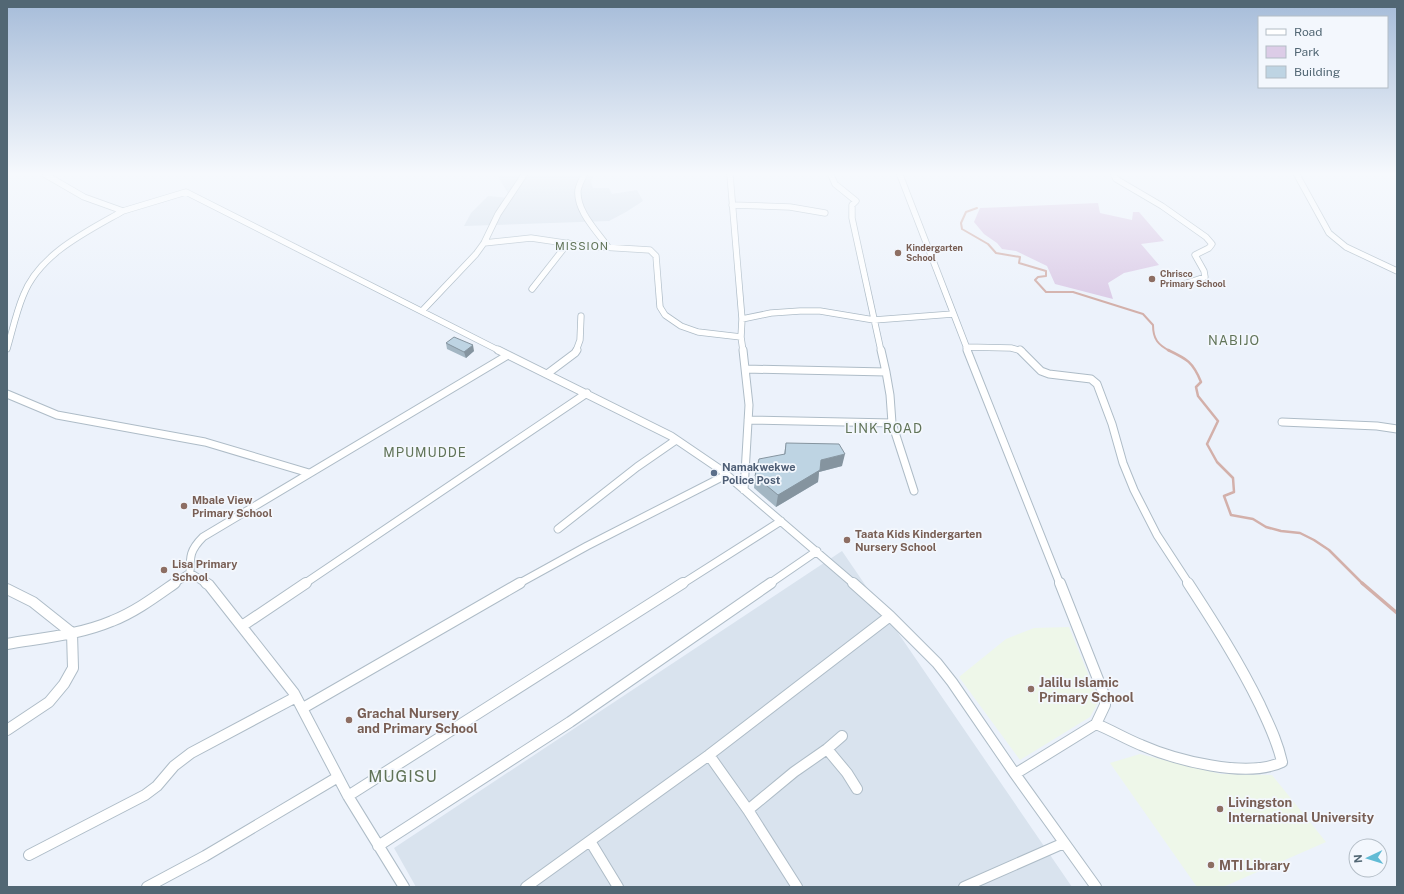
<svg xmlns="http://www.w3.org/2000/svg" width="1404" height="894" viewBox="0 0 1404 894" font-family="'Public Sans',sans-serif">
<style>
.residential{fill:#d9e3ee}
.education{fill:#eef7e9}
.green{fill:#dccce7}
.lines{fill:none;stroke-linecap:round;stroke-linejoin:round}
.stream-far2{stroke:#d3b0aa;stroke-width:2}
.stream-far1{stroke:#d3b0aa;stroke-width:2.5}
.stream{stroke:#d3b0aa;stroke-width:3.5}
.minor-far2-casing{stroke:#aebcc7;stroke-width:7}
.minor-far1-casing{stroke:#aebcc7;stroke-width:9}
.minor-casing{stroke:#aebcc7;stroke-width:12}
.minor-far2{stroke:#fff;stroke-width:5.5}
.minor-far1{stroke:#fff;stroke-width:7}
.minor{stroke:#fff;stroke-width:10}
.wall{fill:#a3b6c3}
.shaded-wall{fill:#85949f}
.building{fill:#bed4e3;stroke:#85949f}
.education-dot{fill:#8d6e63;stroke:#f3f7fd;stroke-width:1.5}
.service-dot{fill:#5c6f8a;stroke:#f3f7fd;stroke-width:1.5}
.labels{text-anchor:middle;stroke-width:3.5;stroke-linejoin:round;paint-order:stroke}
.far-education-label{font-size:9px;font-weight:bold;fill:#785e54;stroke:#f3f7fd;text-anchor:start}
.far-quarter-label{font-size:11px;letter-spacing:1px;fill:#617458;stroke:#f3f7fd}
.service-label{font-size:11px;font-weight:bold;fill:#4e5e75;stroke:#f3f7fd;text-anchor:start}
.education-label{font-size:11px;font-weight:bold;fill:#785e54;stroke:#f3f7fd;text-anchor:start}
.quarter-label{font-size:13px;letter-spacing:1px;fill:#617458;stroke:#f3f7fd}
.near-education-label{font-size:13px;font-weight:bold;fill:#785e54;stroke:#f3f7fd;text-anchor:start}
.near-quarter-label{font-size:16px;letter-spacing:1px;fill:#617458;stroke:#f3f7fd}
</style>
<rect width="100%" height="100%" fill="#ecf2fb"/>
<path class="residential" d="M497 175H594L591 182 593 188H609L612 194 637 190 643 201 626 212 609 221 464 226 471 213 488 196 511 198Z
M842 551 1072 887H416L394 848Z"/>
<path class="education" d="M1069 627 1099 701 1090 717 1020 760 959 677 1006 639 1034 628Z
M1140 754 1221 774 1272 775 1326 842 1223 887H1197L1110 763Z"/>
<path class="green" d="M1098 203 1100 213 1132 220 1133 212H1139L1164 241 1141 244 1159 265 1124 273 1108 283 1113 299 1055 284 1047 266 1016 251 1002 249 997 243 984 234 974 222 980 208Z"/>
<g class="lines">
<path class="stream-far2" d="M977 208 966 212 961 223 962 229 988 244 996 253 1020 257 1019 263 1046 271V276L1038 277 1035 280 1046 292H1073L1143 314 1153 325C1153 339 1158 345 1170 351"/>
<path class="stream-far1" d="M1168 350C1187 359 1193 362 1201 382L1196 387 1198 396 1218 421 1207 444 1217 462 1233 478 1234 492 1224 496 1231 515 1253 519 1266 527 1281 531 1300 533 1314 540 1329 550 1363 584"/>
<path class="stream" d="M1362 583 1397 613"/>
<g class="minor-far2-casing">
<path id="minor-far2" d="M46 175 84 197 123 211 186 192 500 351
M584 175C582 179 579 185 578 190 576 211 597 231 608 247
M730 175 742 319 741 337 743 351
M831 175 835 184 856 201 852 205V218L881 351
M900 175 968 351
M1114 175 1116 179 1162 206 1206 237 1212 244 1209 248 1195 255 1204 271 1205 277 1181 285
M1297 175 1329 233 1346 247 1397 271
M732 205 790 207 825 213
M484 243 531 238 585 246 650 250 656 256 660 307 665 315 681 326 698 332 741 337
M532 289 568 243
M422 311 476 254 484 243 498 214 524 175
M742 319 771 313 800 311H820L874 320 953 314
M966 347 1011 348 1022 351
M7 349C12 332 16 313 23 296 39 254 86 232 123 211
M576 351 580 340 581 316"/>
</g>
<g class="minor-far1-casing">
<path id="minor-far1" d="M498 350 671 436 721 470 854 584
M743 350 749 405 744 490
M881 350 886 372
M967 350 1060 584
M1020 350 1041 371 1049 374 1091 379 1097 384 1112 424 1123 463 1134 490 1157 535 1189 584
M746 369 886 372 890 395 892 423
M547 374 575 353 577 350
M7 394 57 415 205 442 309 473
M748 420 892 423 914 491
M1282 422 1377 426 1397 429
M558 529 637 467 676 440
M190 573C190 556 190 550 203 537L508 355
M190 573 207 584
M173 584 190 573
M304 584 587 393
M518 584 587 546 726 475
M682 584 781 521
M769 584 817 551"/>
</g>
<g class="minor-casing">
<path id="minor" d="M206 583 209 585 294 693 348 796 404 887
M853 583 890 616 937 663 952 682 1015 774 1096 887
M7 589 33 602 72 633 73 668 64 684 49 702 7 730
M242 626 306 583
M7 644C42 638 79 635 112 621 135 612 155 597 175 583
M303 708 520 583
M1096 724C1111 730 1126 739 1141 745 1175 760 1247 779 1282 762 1277 740 1269 725 1260 705 1239 662 1214 623 1188 583
M827 749 847 773 857 789
M709 755 748 810 797 887
M1015 774 1096 724 1105 705V697L1060 583
M348 796 683 583
M748 810 794 772 827 749 842 736
M590 841 618 887
M378 846 570 722 771 583
M29 855 145 795 157 786 174 766 191 753 296 697
M147 887 205 856 338 777
M526 887 709 755 890 616
M964 887 1064 843"/>
</g>
<use href="#minor-far2" class="minor-far2"/>
<use href="#minor-far1" class="minor-far1"/>
<use href="#minor" class="minor"/>
</g>
<path class="wall" d="M446 343 474 351 466 358 447 349Z
M786 443 842 466 819 472 818 482 776 507 754 488 755 476 784 454Z"/>
<path class="shaded-wall" d="M473 345 474 351 466 358 464 352Z
M845 454 842 466 819 472 818 482 776 507 778 495 821 460Z"/>
<path class="building" d="M454 337 473 345 464 352 446 343Z
M786 443 839 444 845 454 821 460 820 470 778 495 755 476 759 459 785 454Z"/>
<linearGradient id="sky" x2="0" y2="1"><stop stop-color="#a6bcd9"/><stop offset="0.58" stop-color="#f6f9fd"/><stop offset="1" stop-color="#f6f9fd" stop-opacity="0"/></linearGradient>
<rect width="1404" height="300" fill="url(#sky)"/>
<g class="education-dot">
<circle cx="898" cy="253" r="4"/>
<circle cx="1152" cy="279" r="4"/>
<circle cx="184" cy="506" r="4"/>
<circle cx="847" cy="540" r="4"/>
<circle cx="164" cy="570" r="4"/>
<circle cx="1031" cy="689" r="4"/>
<circle cx="349" cy="720" r="4"/>
<circle cx="1220" cy="809" r="4"/>
<circle cx="1211" cy="865" r="4"/>
</g>
<circle class="service-dot" cx="714" cy="473" r="4"/>
<g class="labels">
<g class="far-education-label">
<text x="906" y="251">Kindergarten<tspan x="906" dy="10">School</tspan></text>
<text x="1160" y="277">Chrisco<tspan x="1160" dy="10">Primary School</tspan></text>
</g>
<g class="far-quarter-label">
<text x="582" y="250">MISSION</text>
</g>
<g class="service-label">
<text x="722" y="471">Namakwekwe<tspan x="722" dy="13">Police Post</tspan></text>
</g>
<g class="education-label">
<text x="192" y="504">Mbale View<tspan x="192" dy="13">Primary School</tspan></text>
<text x="855" y="538">Taata Kids Kindergarten<tspan x="855" dy="13">Nursery School</tspan></text>
<text x="172" y="568">Lisa Primary<tspan x="172" dy="13">School</tspan></text>
</g>
<g class="quarter-label">
<text x="1234" y="345">NABIJO</text>
<text x="884" y="433">LINK ROAD</text>
<text x="425" y="457">MPUMUDDE</text>
</g>
<g class="near-education-label">
<text x="1039" y="687">Jalilu Islamic<tspan x="1039" dy="15">Primary School</tspan></text>
<text x="357" y="718">Grachal Nursery<tspan x="357" dy="15">and Primary School</tspan></text>
<text x="1228" y="807">Livingston<tspan x="1228" dy="15">International University</tspan></text>
<text x="1219" y="870">MTI Library</text>
</g>
<g class="near-quarter-label">
<text x="403" y="782">MUGISU</text>
</g>
</g>
<rect width="1404" height="894" fill="none" stroke="#526774" stroke-width="16"/>
<rect x="1258" y="16" width="130" height="72" fill="#f3f7fd" stroke="#b3bdc6"/>
<rect x="1266" y="29" width="20" height="6" fill="#ffffff" stroke="#b3bdc6"/>
<text x="1294" y="36" font-size="12" fill="#526774">Road</text>
<rect x="1266" y="46" width="20" height="12" fill="#dccce7" stroke="#b3bdc6"/>
<text x="1294" y="56" font-size="12" fill="#526774">Park</text>
<rect x="1266" y="66" width="20" height="12" fill="#bed4e3" stroke="#b3bdc6"/>
<text x="1294" y="76" font-size="12" fill="#526774">Building</text>
<g transform="translate(1368 858) rotate(266)"><circle r="19" fill="#f3f7fd" stroke="#b3bdc6"/>
<path d="M0-3L7 15L0 10L-7 15Z" fill="#61bbd5"/>
<text y="-6" font-size="11" font-weight="bold" text-anchor="middle" fill="#526774">N</text>
</g>
</svg>
